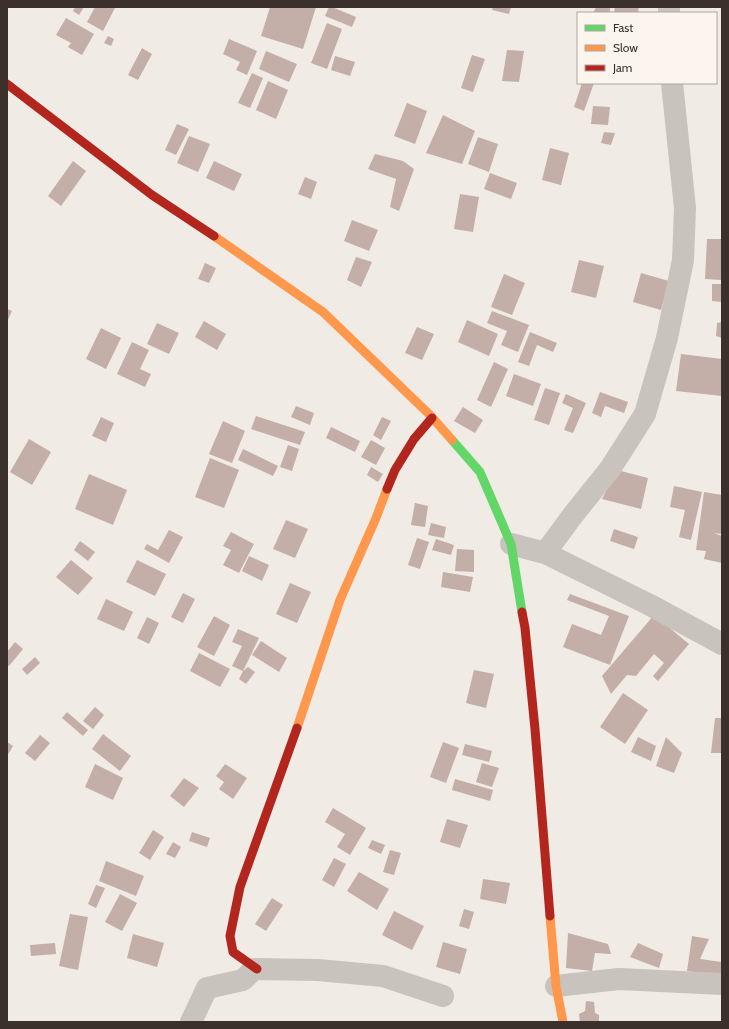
<svg xmlns="http://www.w3.org/2000/svg" width="729" height="1029" viewBox="0 0 729 1029" font-family="Cabin,sans-serif">
<style>
.building{fill:#c3afa7}
.lines{fill:none;stroke-linecap:round;stroke-linejoin:round}
.street{stroke:#c9c3be;stroke-width:22}
.fast{stroke:#63d668;stroke-width:9}
.slow{stroke:#ff974d;stroke-width:9}
.jam{stroke:#b3261e;stroke-width:9}
</style>
<rect width="100%" height="100%" fill="#f0ebe5"/>
<path class="building" d="M75 7H84L79 15 73 11Z
M95 7 115 8 103 31 87 22Z
M270 7H316L303 49 261 36Z
M329 7H332L356 17 352 27 325 16Z
M493 7H511L509 14 492 10Z
M596 7H610V13H593Z
M615 7H639L638 13H614Z
M66 18 94 34 82 55 68 47 71 43 56 35Z
M327 23 342 29 327 69 311 63Z
M108 36 114 39 111 46 104 43Z
M229 39 257 51 247 75 236 70 240 62 223 54Z
M142 48 152 54 138 80 128 75Z
M507 50 524 51 519 82 502 81Z
M266 51 297 64 289 82 259 69Z
M472 55 485 59 473 92 461 88Z
M335 56 355 62 350 76 331 70Z
M252 73 263 78 250 108 238 103Z
M268 81 288 90 276 119 256 110Z
M582 83H594L584 111 574 107Z
M407 103 427 111 415 144 394 136Z
M593 106 610 107 608 125 591 124Z
M443 115 475 131 462 164 426 153Z
M177 124 189 129 176 155 165 150Z
M604 132 615 133 611 145 601 143Z
M189 136 210 144 198 172 177 163Z
M478 137 498 144 489 172 468 164Z
M550 148 569 153 561 185 542 180Z
M375 154 403 161 414 169 399 211 390 207 396 179 368 169Z
M73 161 86 171 61 206 48 196Z
M214 161 242 174 234 191 206 178Z
M490 173 517 183 511 199 484 189Z
M305 177 317 182 311 199 298 194Z
M460 194 479 197 473 232 454 229Z
M352 220 378 230 369 251 344 241Z
M707 239H722V280L705 279Z
M356 257 372 262 361 287 347 280Z
M579 260 604 266 596 298 571 292Z
M205 263 216 268 209 283 198 279Z
M641 273 669 281 661 310 633 302Z
M504 274 525 283 512 315 491 307Z
M712 284H722V302L712 301Z
M7 309 12 311 7 322Z
M492 311 529 325 518 352 501 345 507 331 487 323Z
M467 320 498 334 489 356 458 342Z
M204 321 226 334 217 350 195 337Z
M722 322V338L716 336 717 323Z
M157 323 179 333 169 354 147 344Z
M417 327 434 334 422 360 405 353Z
M101 328 121 338 106 369 86 359Z
M530 332 557 343 553 352 537 345 529 366 518 362Z
M132 342 149 350 140 369 151 374 145 387 117 374Z
M681 354 722 359V396L676 391Z
M494 362 508 369 491 407 477 400Z
M514 374 541 384 533 406 506 396Z
M545 388 560 393 549 425 534 420Z
M600 392 628 402 624 413 605 406 601 417 592 413Z
M566 394 586 403 573 433 564 430 573 408 562 403Z
M296 406 314 413 310 425 291 417Z
M463 407 483 420 475 433 454 421Z
M256 416 305 432 300 445 251 429Z
M101 417 114 423 106 442 92 436Z
M382 417 391 421 381 440 373 435Z
M223 421 245 431 232 463 209 454Z
M331 427 360 441 355 452 326 438Z
M29 439 51 452 32 485 10 472Z
M371 440 385 448 376 465 361 457Z
M288 445 299 449 292 471 280 467Z
M243 449 278 466 273 476 238 460Z
M210 458 239 470 224 508 195 497Z
M371 467 383 474 378 482 367 475Z
M617 470 648 478 641 509 602 499Z
M89 474 127 490 113 525 75 509Z
M674 486 702 492 691 540 679 537 685 510 670 507Z
M704 492 722 495V534L714 533 722 536V563L704 559 706 551 696 550Z
M415 503 428 506 425 527 411 525Z
M286 520 308 529 295 558 273 549Z
M431 523 446 527 444 538 428 535Z
M614 529 638 537 634 549 610 541Z
M169 530 183 537 169 563 144 549 147 544 158 550Z
M231 532 254 544 239 573 223 565 231 550 223 546Z
M417 538 429 542 420 569 408 565Z
M436 539 454 545 451 555 432 550Z
M80 541 95 552 88 561 74 550Z
M457 549 474 550V572L455 571Z
M249 556 269 565 262 581 242 571Z
M71 560 93 578 78 595 56 577Z
M137 560 166 574 155 596 126 582Z
M443 572 473 577 470 592 441 587Z
M290 583 311 592 297 623 276 614Z
M183 593 195 599 183 623 171 617Z
M570 594 629 616 610 665 563 647 572 624 601 635 609 616 567 600Z
M106 599 133 612 124 631 97 619Z
M654 615 689 644 658 681 653 676 664 663 654 654 636 676 627 675 611 694 602 676Z
M214 616 230 625 214 656 197 647Z
M147 617 159 623 149 644 137 638Z
M238 629 259 638 243 671 232 666 242 646 232 642Z
M261 641 287 658 279 672 252 655Z
M15 642 23 649 9 666 7 665V652Z
M199 653 230 669 220 687 190 671Z
M35 657 40 663 27 675 22 669Z
M248 667 255 672 246 684 239 679 243 671Z
M474 670 494 674 486 708 466 703Z
M623 693 648 710 625 744 600 727Z
M95 707 104 715 93 729 83 721Z
M67 712 88 730 83 736 62 718Z
M715 718H722V753H711Z
M103 734 131 756 120 771 92 749Z
M40 735 50 743 35 761 25 753Z
M638 737 656 746 651 761 631 752Z
M666 737 682 753 674 773 656 766Z
M7 742 13 746 7 756Z
M443 742 459 748 446 783 430 777Z
M465 744 492 751 489 762 462 755Z
M482 763 499 768 492 787 476 782Z
M95 764 123 778 113 800 85 787Z
M225 764 247 778 233 799 219 789 224 782 216 776Z
M184 778 199 788 184 807 170 796Z
M455 779 493 790 490 801 452 790Z
M333 808 366 828 350 855 337 847 345 834 325 822Z
M447 819 468 825 460 848 440 842Z
M153 830 164 837 150 860 139 853Z
M192 832 210 838 207 847 189 841Z
M372 840 385 845 381 854 368 848Z
M173 842 181 847 175 858 166 854Z
M390 850 401 853 394 875 383 872Z
M334 858 346 864 334 887 322 880Z
M106 861 144 876 136 896 99 881Z
M359 872 389 889 377 910 347 891Z
M483 879 510 883 506 904 480 899Z
M96 885 105 888 96 908 88 904Z
M120 894 137 903 122 931 105 922Z
M272 898 283 905 266 931 255 924Z
M464 909 474 912 469 929 459 926Z
M394 911 424 926 412 950 382 935Z
M70 914 88 917 78 970 59 966Z
M568 933 608 944 611 954 595 953 592 971 566 968Z
M133 934 164 943 157 967 127 958Z
M692 936 709 939 700 959 722 962 721 976 687 971Z
M443 942 467 949 460 974 436 967Z
M55 943 56 954 31 956 30 945Z
M638 943 663 954 659 968 630 957Z
M586 1001 594 1002 595 1013 599 1015V1022H580L579 1014 585 1011Z"/>
<g class="lines">
<path class="street" d="M669 7V13
M511 544 545 553 650 605 722 644
M545 553 573 515 610 469 645 414 667 338 683 260 685 208 672 83
M556 986 619 979 722 984
M191 1022 207 988 243 980 254 969 318 970 383 976 443 996"/>
<path class="fast" d="M452 440 480 472 511 544 522 612"/>
<path class="slow" d="M214 236 323 312 430 415 452 440
M297 728 340 600 376 518 387 489
M550 916 556 986 563 1022"/>
<path class="jam" d="M7 84 152 195 214 236
M387 489 395 470 414 439 432 418
M522 612 525 628 535 729 550 916
M257 969 233 952 230 936 240 887 297 728"/>
</g>
<rect width="729" height="1029" fill="none" stroke="#3b302b" stroke-width="16"/>
<rect x="577" y="12" width="140" height="72" fill="#fbf5ee" stroke="#aea6a0"/>
<rect x="585" y="25" width="20" height="6" fill="#63d668" stroke="#aea6a0"/>
<text x="613" y="32" font-size="12" fill="#3b302b">Fast</text>
<rect x="585" y="45" width="20" height="6" fill="#ff974d" stroke="#aea6a0"/>
<text x="613" y="52" font-size="12" fill="#3b302b">Slow</text>
<rect x="585" y="65" width="20" height="6" fill="#b3261e" stroke="#aea6a0"/>
<text x="613" y="72" font-size="12" fill="#3b302b">Jam</text>
</svg>
